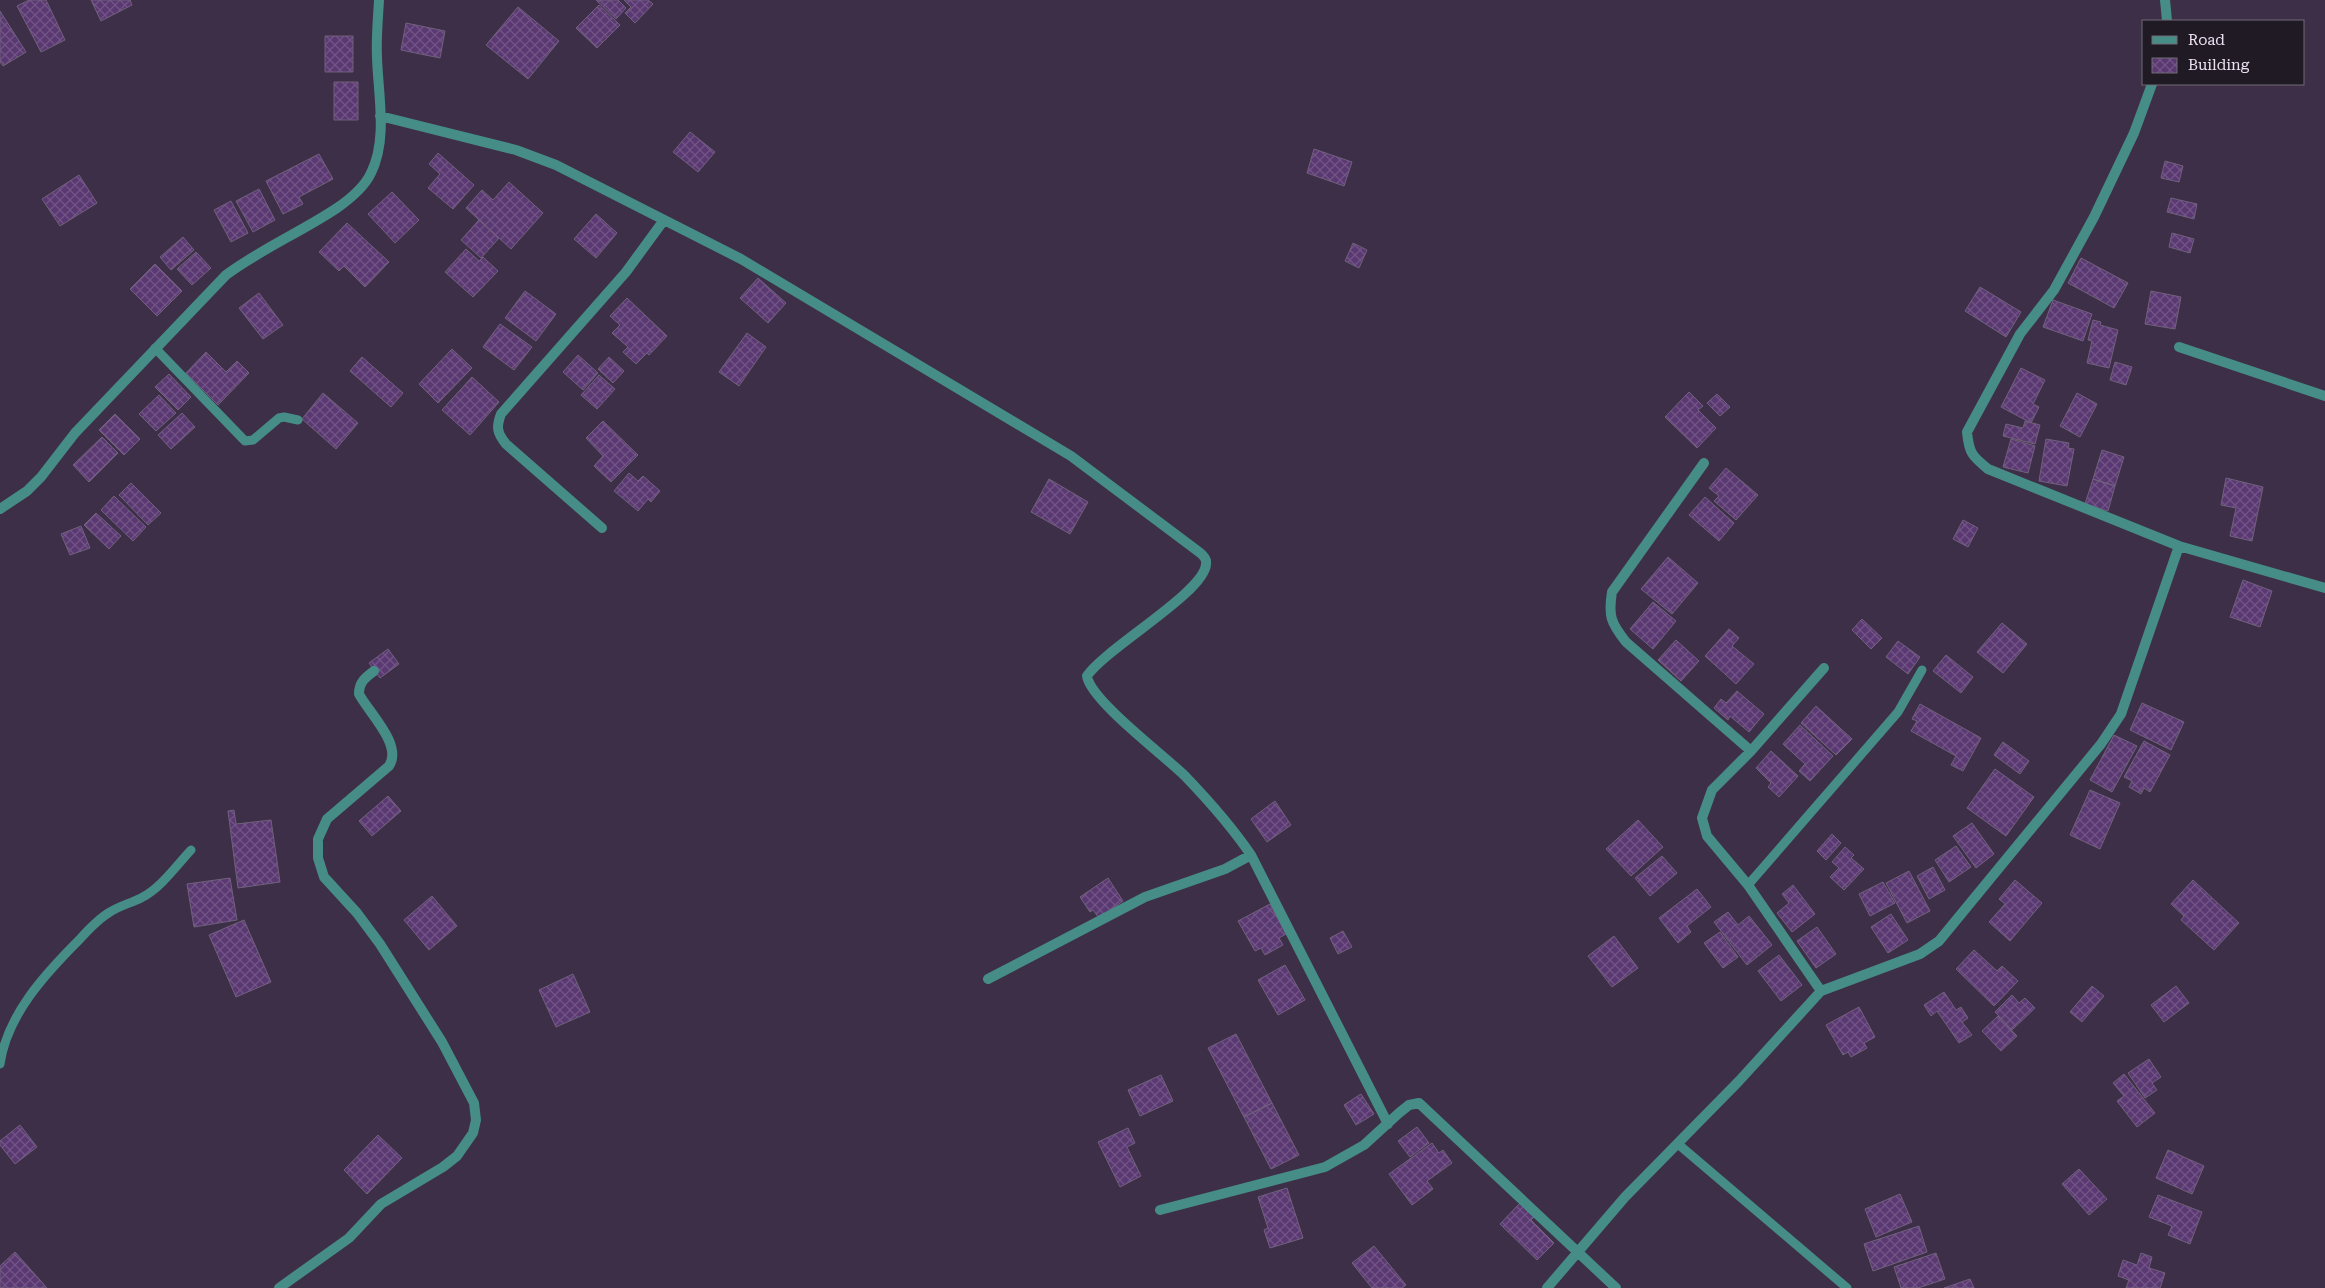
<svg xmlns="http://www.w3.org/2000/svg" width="2325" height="1288" viewBox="0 0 2325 1288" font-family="'Roboto Serif',serif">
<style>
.building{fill:url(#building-cross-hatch);stroke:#70617c}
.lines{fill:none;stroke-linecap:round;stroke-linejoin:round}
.service{stroke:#468d87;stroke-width:9}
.minor{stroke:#468d87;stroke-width:10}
</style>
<defs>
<pattern id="building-cross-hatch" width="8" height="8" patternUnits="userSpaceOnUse" patternTransform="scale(1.25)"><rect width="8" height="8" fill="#5a3871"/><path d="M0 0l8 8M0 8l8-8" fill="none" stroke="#725486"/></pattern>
</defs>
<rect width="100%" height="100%" fill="#3d2f47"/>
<path class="building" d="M29 0H46L65 40 41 52 17 6Z
M91 0H130L132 5 101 21Z
M596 0H618L626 8 616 19Z
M624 0H648L653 4 635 23 625 13 631 7Z
M599 5 620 25 597 48 576 28Z
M518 7 559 41 528 79 486 45Z
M0 11 26 52 3 66 0 62Z
M406 23 445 31 440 58 401 50Z
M325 36H353V72H325Z
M334 82H358V120H334Z
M690 132 715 152 698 172 673 152Z
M1314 149 1352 162 1344 186 1307 173Z
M438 153 474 185 453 209 428 188 440 174 429 164Z
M319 154 333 179 299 197 303 204 283 214 266 181Z
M2165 161 2183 166 2179 182 2161 178Z
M79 175 97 203 60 226 42 199Z
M509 182 543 213 511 249 466 208 482 190 493 200Z
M259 189 275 220 253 232 236 201Z
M392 192 419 220 395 243 368 214Z
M2171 198 2197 204 2194 219 2167 212Z
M231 201 248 233 231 242 214 210Z
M596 214 617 233 596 258 574 239Z
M479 220 499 238 481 258 461 240Z
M347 223 389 262 365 287 344 266 339 271 319 252Z
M2172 233 2194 239 2190 253 2169 247Z
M183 237 194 250 171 270 160 257Z
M1353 243 1367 250 1359 268 1345 261Z
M466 249 479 261 483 257 498 271 473 297 445 272Z
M196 252 211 268 192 285 177 269Z
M2081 258 2128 283 2114 308 2068 283Z
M155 264 182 291 157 316 130 289Z
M758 278 786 303 768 323 740 298Z
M1980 287 2021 312 2006 337 1965 311Z
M525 291 556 314 536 341 505 318Z
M2151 291 2181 297 2175 329 2145 324Z
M259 293 283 325 263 339 239 308Z
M627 298 667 336 649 355 647 353 636 364 623 352 628 347 612 333 620 325 610 316Z
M2053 300 2092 314 2083 341 2043 327Z
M2093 320 2101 322 2100 325 2118 330 2109 368 2087 363 2092 341 2088 340Z
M500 324 532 347 514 370 483 347Z
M747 333 766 347 739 386 719 372Z
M452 349 472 368 438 403 419 384Z
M206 352 226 372 237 361 249 373 218 405 186 373Z
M578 355 598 373 583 390 563 372Z
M362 357 403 393 391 407 350 371Z
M609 357 624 371 613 383 598 369Z
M2115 362 2132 367 2126 385 2110 380Z
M2021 368 2045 380 2033 404 2039 407 2031 423 2001 407Z
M169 374 191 397 178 410 155 387Z
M599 375 615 389 597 409 581 395Z
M472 377 499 402 470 435 442 410Z
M1689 392 1703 406 1698 410 1716 428 1697 448 1665 417Z
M323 393 358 423 336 449 302 419Z
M2077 393 2097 404 2080 437 2060 426Z
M1717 394 1730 407 1720 416 1707 403Z
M159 395 176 413 156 431 139 414Z
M182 413 195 427 171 449 158 435Z
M115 414 140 439 124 455 99 430Z
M603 421 638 455 611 482 594 466 603 456 586 438Z
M2025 421 2040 425 2035 444 2003 436 2006 424 2023 428Z
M102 437 118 453 89 482 73 465Z
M2011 439 2035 446 2028 473 2003 467Z
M2046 439 2069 443 2068 448 2074 449 2067 486 2039 481Z
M2102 450 2124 457 2115 486 2093 479Z
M1726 468 1758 495 1736 520 1714 501 1719 496 1709 488Z
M629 473 638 481 643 476 660 491 651 502 648 499 638 511 614 491Z
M2226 478 2263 487 2252 541 2230 536 2236 508 2221 505Z
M1049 479 1088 502 1070 534 1031 512Z
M2093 479 2115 486 2108 511 2085 504Z
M131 483 161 513 148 525 119 495Z
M114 496 146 527 133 541 101 510Z
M1705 497 1734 523 1719 541 1689 515Z
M96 513 121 536 109 549 84 525Z
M1963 520 1978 528 1968 547 1953 539Z
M81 526 90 548 70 555 61 534Z
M1668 557 1698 583 1672 614 1641 589Z
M2243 580 2272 591 2260 627 2230 617Z
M1653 602 1676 621 1653 649 1630 629Z
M1862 619 1882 638 1871 649 1852 630Z
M2002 623 2027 644 2003 673 1977 652Z
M1729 629 1739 638 1732 646 1754 664 1736 684 1705 656Z
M1676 640 1699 661 1681 681 1658 660Z
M1898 641 1920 657 1908 674 1886 657Z
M388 649 399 664 380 678 369 663Z
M1946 655 1973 677 1961 693 1933 671Z
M1737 691 1764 714 1749 732 1730 716 1728 720 1714 708 1721 699 1726 703Z
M2142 703 2184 722 2171 750 2130 730Z
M1920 704 1981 738 1963 771 1951 765 1956 756 1911 731 1917 721 1912 719Z
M1816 706 1852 739 1836 755 1801 723Z
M1800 725 1833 756 1810 781 1799 771 1805 764 1783 744Z
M2114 735 2137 746 2112 792 2090 780Z
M2144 741 2170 755 2150 792 2144 788 2141 794 2129 787 2132 781 2124 777Z
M2003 742 2029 761 2020 774 1994 755Z
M1771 751 1798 776 1779 797 1768 787 1771 783 1756 768Z
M1995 769 2034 797 2006 836 1967 808Z
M2090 790 2120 803 2100 849 2070 835Z
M388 796 401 811 372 836 359 821Z
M1275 801 1291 825 1267 842 1251 819Z
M234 810 236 824 271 820 280 882 238 888 228 811Z
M1638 820 1663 847 1631 876 1606 849Z
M1972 823 1994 854 1976 868 1953 836Z
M1832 834 1841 843 1826 860 1817 851Z
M1956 846 1971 867 1949 882 1935 860Z
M1845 847 1854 855 1851 858 1864 869 1844 890 1830 877 1839 868 1832 862Z
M1662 856 1677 873 1650 896 1635 878Z
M1933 867 1945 890 1929 899 1917 876Z
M1909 871 1930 911 1907 923 1886 883Z
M230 878 237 920 194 927 187 884Z
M1108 878 1123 901 1099 918 1093 910 1090 912 1080 897Z
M2015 880 2042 903 2010 941 1989 922 2005 904 1999 899Z
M2193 880 2239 923 2214 950 2181 920 2184 916 2171 904Z
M1883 882 1895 903 1870 916 1859 894Z
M1793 885 1815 914 1792 932 1777 913 1789 903 1782 894Z
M1697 889 1711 907 1687 926 1691 932 1678 943 1659 918Z
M432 896 457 926 429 950 404 920Z
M1270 904 1286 934 1279 938 1283 945 1265 955 1261 948 1255 951 1238 921Z
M1728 912 1738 925 1749 916 1772 945 1747 965 1714 922Z
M1891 914 1908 940 1888 953 1871 927Z
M244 920 271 982 236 997 209 935Z
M1817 927 1836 954 1816 968 1797 941Z
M1343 931 1352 947 1338 954 1330 938Z
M1720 932 1738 957 1723 968 1704 943Z
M1614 936 1638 968 1612 987 1588 956Z
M1974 950 1997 971 2002 966 2018 981 1994 1006 1956 969Z
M1779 955 1802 985 1781 1001 1758 971Z
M1285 965 1305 1000 1278 1015 1258 980Z
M573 974 590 1012 556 1027 539 990Z
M2092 986 2104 996 2082 1022 2070 1012Z
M2176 986 2189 1003 2164 1022 2151 1005Z
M1944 992 1956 1010 1961 1007 1968 1018 1962 1022 1972 1035 1959 1043 1937 1011 1931 1016 1924 1005Z
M2012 995 2019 1003 2025 998 2035 1008 2012 1030 1995 1012Z
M1859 1007 1875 1037 1864 1043 1867 1048 1851 1057 1848 1052 1843 1055 1826 1025Z
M1998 1016 2017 1036 2001 1051 1982 1031Z
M1236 1034 1272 1103 1244 1117 1208 1048Z
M2149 1059 2161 1077 2152 1083 2157 1090 2145 1098 2128 1073Z
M2124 1074 2155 1113 2137 1127 2117 1101 2124 1096 2113 1083Z
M1161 1075 1173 1101 1140 1116 1128 1090Z
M1361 1094 1374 1114 1356 1125 1344 1105Z
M1272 1103 1299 1155 1271 1169 1244 1117Z
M20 1125 37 1147 15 1164 0 1145V1141Z
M1417 1127 1429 1143 1410 1157 1398 1141Z
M1128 1128 1135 1143 1127 1147 1141 1176 1120 1187 1098 1142Z
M378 1135 402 1158 367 1194 344 1170Z
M1432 1143 1439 1153 1443 1150 1452 1163 1427 1181 1433 1189 1412 1205 1389 1174Z
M2168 1150 2204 1166 2192 1194 2156 1178Z
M2079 1169 2107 1199 2089 1215 2062 1184Z
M1287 1188 1303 1238 1270 1248 1264 1230 1268 1228 1258 1197Z
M1900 1194 1912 1222 1876 1237 1865 1209Z
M2158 1195 2202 1212 2190 1244 2168 1235 2172 1226 2149 1217Z
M1520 1203 1534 1217 1531 1220 1554 1243 1537 1260 1500 1224Z
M1919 1226 1927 1252 1873 1271 1864 1244Z
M1374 1246 1406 1285 1402 1288H1372L1352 1263Z
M15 1252 47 1288H0V1266Z
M1936 1253 1945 1279 1918 1288H1901L1894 1267Z
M2141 1253 2152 1257 2149 1268 2165 1273 2160 1288H2126L2129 1280 2118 1276 2123 1260 2137 1265Z
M1970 1279 1974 1288H1944Z"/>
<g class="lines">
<path class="service" d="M155 348 245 441 253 440 279 418 284 417 298 420
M1748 885 1898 712 1922 670
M0 1064C7 1015 45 974 79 940 88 930 98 919 110 912 119 906 131 903 141 898 161 888 176 866 191 850
M1678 1144 1847 1288"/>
<path class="minor" d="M2165 0 2167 21
M2152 84 2134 133 2094 217 2054 290 2020 334 1967 432C1969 453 1972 456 1988 469L2179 546 2325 588
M380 116 516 150 556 165 741 259 1071 456 1199 552C1203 555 1207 559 1206 564 1205 592 1106 648 1087 676 1090 700 1165 756 1185 776 1209 801 1232 827 1251 855L1388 1124
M2179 347 2325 396
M1704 463 1612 592C1608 616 1611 623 1626 642L1751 751
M0 509 27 491 41 477 75 433 226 275C261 249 301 232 337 208 350 199 364 188 371 173 388 139 378 94 377 57 376 38 378 19 379 0
M602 528 506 444C497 433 496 427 501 414L626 272 664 220
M988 979 1145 897 1225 869 1251 855
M1821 991 1920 954 1939 941 2101 744 2121 714 2179 546
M1160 1210 1325 1167 1364 1145 1399 1113 1409 1105 1419 1103 1616 1288
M279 1288 349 1238 381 1204 443 1167 457 1156 473 1133 476 1120 474 1103 442 1042 380 944 357 913 324 877 318 858V839L327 819 389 766C403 745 369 713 359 694 359 682 365 678 374 671
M1547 1288 1625 1197 1739 1081 1821 991 1748 885 1707 836 1702 818 1712 790 1751 751 1824 668"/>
</g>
<rect x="2142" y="20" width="162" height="65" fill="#201a25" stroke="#716a77"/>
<rect x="2152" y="36" width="25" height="8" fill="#468d87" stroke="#716a77"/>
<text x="2188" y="45" font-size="15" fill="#eae1f1">Road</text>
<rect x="2152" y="58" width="25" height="15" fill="url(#building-cross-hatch)" stroke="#716a77"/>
<text x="2188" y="70" font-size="15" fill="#eae1f1">Building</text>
</svg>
